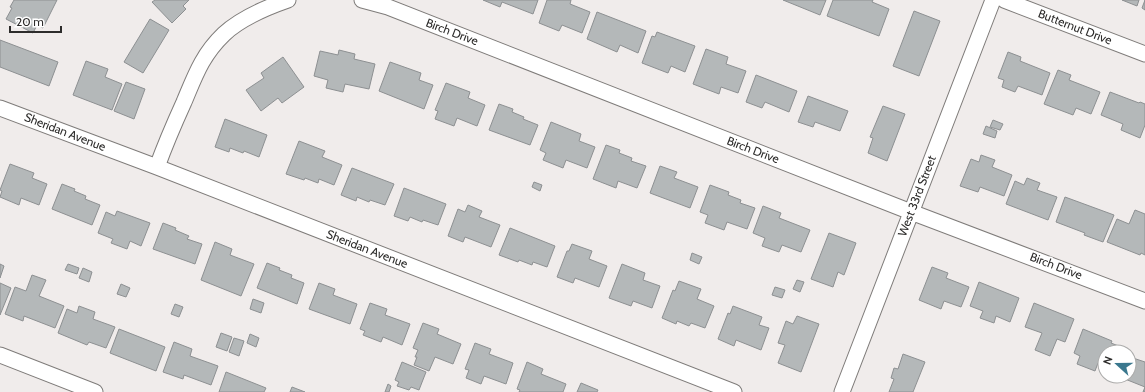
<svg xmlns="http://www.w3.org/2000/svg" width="1145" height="392" viewBox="0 0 1145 392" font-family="Cabin,sans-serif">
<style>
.building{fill:#b4b8b9;stroke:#8d9092}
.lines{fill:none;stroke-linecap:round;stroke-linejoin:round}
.minor-casing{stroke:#7f7c7a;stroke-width:17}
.minor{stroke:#fff;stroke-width:15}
.labels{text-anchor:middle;stroke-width:3.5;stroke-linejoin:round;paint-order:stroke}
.street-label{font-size:12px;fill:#2d2c2b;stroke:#fff}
</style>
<rect width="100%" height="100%" fill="#f0eceb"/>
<path class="building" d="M14 0H57L43 28 37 25 33 33 6 19 12 8 10 7Z
M155 0H189L183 6 186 9 172 23 152 2Z
M483 0H538L533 14 502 2 500 7Z
M547 0H571L570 4 590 12 582 33 562 25 559 31 539 23Z
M783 0H826L820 15Z
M833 0H873L872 2 889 9 879 36 827 16Z
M1122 0H1139L1137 6Z
M1145 0V10L1142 8Z
M914 11 940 21 919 76 893 66Z
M597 12 646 31 638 53 620 45 617 52 587 39Z
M150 19 169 30 143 73 124 62Z
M657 32 695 46 685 72 671 66 668 73 642 63 652 36 655 37Z
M0 40 58 62 49 86 0 67Z
M706 49 728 57 726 64 746 71 738 93 721 87 719 94 693 84Z
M339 50 355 54 354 59 375 64 369 89 345 84 343 92 326 88 328 80 314 76 320 51 338 55Z
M1008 52 1021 57 1020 61 1050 73 1042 95 1018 86 1015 92 1002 87 1004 80 998 78Z
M283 57 304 87 282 103 278 98 261 111 246 90 264 78 261 73Z
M86 61 108 69 105 77 122 84 112 110 73 95Z
M390 62 421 73 419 80 433 85 424 109 379 91Z
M1058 70 1071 75 1069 80 1100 92 1091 114 1076 108 1073 115 1044 104Z
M756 75 797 91 789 112 765 102 762 108 746 102Z
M126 82 145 89 134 119 114 111Z
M446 83 470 92 468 98 485 105 477 126 457 118 454 126 435 119 438 111 435 110Z
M1110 92 1139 103 1140 102 1145 104V125L1140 138 1121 130 1123 124 1101 115Z
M808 96 848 111 840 131 815 122 813 127 798 122Z
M499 104 513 109 512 112 524 117 523 119 538 125 530 145 489 130Z
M883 106 905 114 887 161 868 153 873 138 870 137Z
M225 119 267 135 259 157 244 151 243 153 230 148 229 152 215 147Z
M993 120 1003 124 1000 130 990 127Z
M551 122 581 134 579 141 595 147 587 168 566 160 563 168 543 160 546 153 540 150Z
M986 126 997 131 995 138 983 134Z
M299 141 325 151 322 157 342 165 334 185 319 179 318 183 305 178 304 180 286 174Z
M606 145 620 150 619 153 632 158 631 161 646 166 637 188 618 181 616 188 593 179Z
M981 155 995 160 992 167 1012 175 1004 196 980 187 978 192 960 186 971 159 979 162Z
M10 164 34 173 32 178 47 184 39 205 21 198 19 205 0 197 2 191 0 190Z
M660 166 677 172 674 178 698 187 690 208 650 193Z
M352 168 394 184 385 205 370 200 369 202 357 197 356 201 341 195Z
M1027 178 1040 183 1037 190 1057 197 1048 220 1006 204 1015 181 1024 185Z
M534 182 542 185 540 191 532 187Z
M62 184 75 189 74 191 86 196 85 199 100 205 92 225 52 209Z
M710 185 729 192 728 195 741 200 740 203 755 208 747 229 727 222 724 230 705 223 708 215 700 212Z
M404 188 446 204 438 225 423 220 422 222 410 217 408 221 394 216Z
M1065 197 1114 215 1103 242 1084 235 1085 233 1056 222Z
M468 205 482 211 479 217 500 225 491 247 465 237 463 242 448 236 458 209 465 212Z
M763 206 781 213 779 218 810 230 801 252 782 245 779 252 762 246 765 238 753 233Z
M1135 210 1145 214V255L1141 253 1140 255 1107 242 1117 219 1129 224Z
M117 211 150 223 141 246 130 241 127 249 111 243 113 239 98 233 106 212 115 216Z
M163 223 176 228 175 230 189 236 187 239 202 244 195 264 153 249Z
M510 228 555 246 547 267 533 262 532 265 519 260 518 262 499 255Z
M829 233 856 243 844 275 838 272 833 287 811 279Z
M215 242 232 249 230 255 254 264 241 296 201 280Z
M572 244 592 251 589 259 607 266 599 287 575 278 573 283 557 277 567 251H569Z
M692 253 702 257 699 264 690 260Z
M267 263 280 268 279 270 292 275 291 278 304 283 297 304 257 288Z
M0 264 4 266 0 278Z
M68 264 79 268 77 274 65 270Z
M622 264 645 273 643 280 660 286 652 308 633 301 631 306 609 298Z
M932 267 948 273 946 278 969 287 961 307 944 301 941 309 919 300Z
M83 268 92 272 89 282 79 278Z
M32 275 46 280 39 296 64 306 55 328 24 316 23 321 5 314 15 287 26 291Z
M797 280 804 282 800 292 793 289Z
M679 281 701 289 697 299 714 306 705 328 691 323 689 326 677 321 676 324 662 318 673 290 675 291Z
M979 282 1019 298 1010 322 996 316 994 323 980 318 983 311 970 306Z
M0 283 11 288 0 315Z
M319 283 335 289 333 295 357 304 350 324 309 309Z
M121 284 130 288 126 297 117 294Z
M775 287 785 290 782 298 772 295Z
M253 299 264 303 261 313 250 309Z
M370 303 387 309 385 315 410 324 402 345 383 337 381 342 363 335 365 331 360 329Z
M1034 303 1074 319 1065 342 1057 339 1050 356 1035 350 1042 333 1025 327Z
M175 304 183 307 179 317 171 314Z
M79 306 95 312 93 319 115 327 106 348 89 342 87 345 58 333 67 309 77 313Z
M733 306 762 317 759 325 769 328 761 350 736 340 734 346 718 339 728 313 730 314Z
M797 316 819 324 801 372 778 363 785 345 778 343 786 321 793 324Z
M423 323 439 329 437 334 461 344 453 364 435 357 429 371 414 365 417 357H415L418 350 413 348Z
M119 329 165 347 156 371 110 353Z
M1083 329 1112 341 1111 343 1126 349 1125 352H1105V365L1098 363 1095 371 1077 364 1080 356 1074 353Z
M221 333 232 337 227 351 216 347Z
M250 334 259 338 256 347 247 343Z
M234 338 244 341 239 356 229 352Z
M174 342 192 349 190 356 218 366 211 385 184 375 183 379 163 372Z
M475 343 491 349 489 354 513 363 506 384 484 376 481 384 466 378 469 370 465 369Z
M903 354 925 362 913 392H889L894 379 891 378 894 368 898 369Z
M1133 358 1145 362V392H1143L1145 387 1125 379 1126 376H1129V368Z
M402 362 426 372 419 390 411 387 409 390 397 386 399 382 395 380Z
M527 362 543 369 541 374 566 384 563 392H519L520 390 517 389Z
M226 372 266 388 264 392H219Z
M581 383 598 390 597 392H577Z
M388 384 391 386 389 392H385Z
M292 387 305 392H290Z"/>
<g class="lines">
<g class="minor-casing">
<path id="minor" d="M362 0 388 7 911 212 1145 301
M1004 0 1145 54
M0 108 157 167 734 392
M157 167C165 145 174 124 184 102 195 76 202 55 224 34 241 18 265 8 288 0
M0 355 95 392
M842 392 993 0"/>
</g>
<use href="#minor" class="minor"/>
</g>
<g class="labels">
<g class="street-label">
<text transform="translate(1075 27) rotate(21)" y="4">Butternut Drive</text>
<text transform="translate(452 32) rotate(21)" y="4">Birch Drive</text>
<text transform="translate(65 132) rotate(21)" y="4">Sheridan Avenue</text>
<text transform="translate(753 150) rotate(21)" y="4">Birch Drive</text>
<text transform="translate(917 196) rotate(-69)" y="4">West 33rd Street</text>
<text transform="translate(367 249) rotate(21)" y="4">Sheridan Avenue</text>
<text transform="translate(1056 266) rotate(21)" y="4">Birch Drive</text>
</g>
</g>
<g transform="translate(1117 364) rotate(291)"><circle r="19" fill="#ffffff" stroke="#ababaa"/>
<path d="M0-3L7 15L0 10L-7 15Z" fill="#3b788e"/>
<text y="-6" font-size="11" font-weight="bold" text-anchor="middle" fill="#2d2c2b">N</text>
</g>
<path d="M10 26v6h51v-6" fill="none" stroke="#2d2c2b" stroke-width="2"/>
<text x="16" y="26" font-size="12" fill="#2d2c2b" stroke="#ffffff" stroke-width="3" paint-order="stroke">20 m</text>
</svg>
